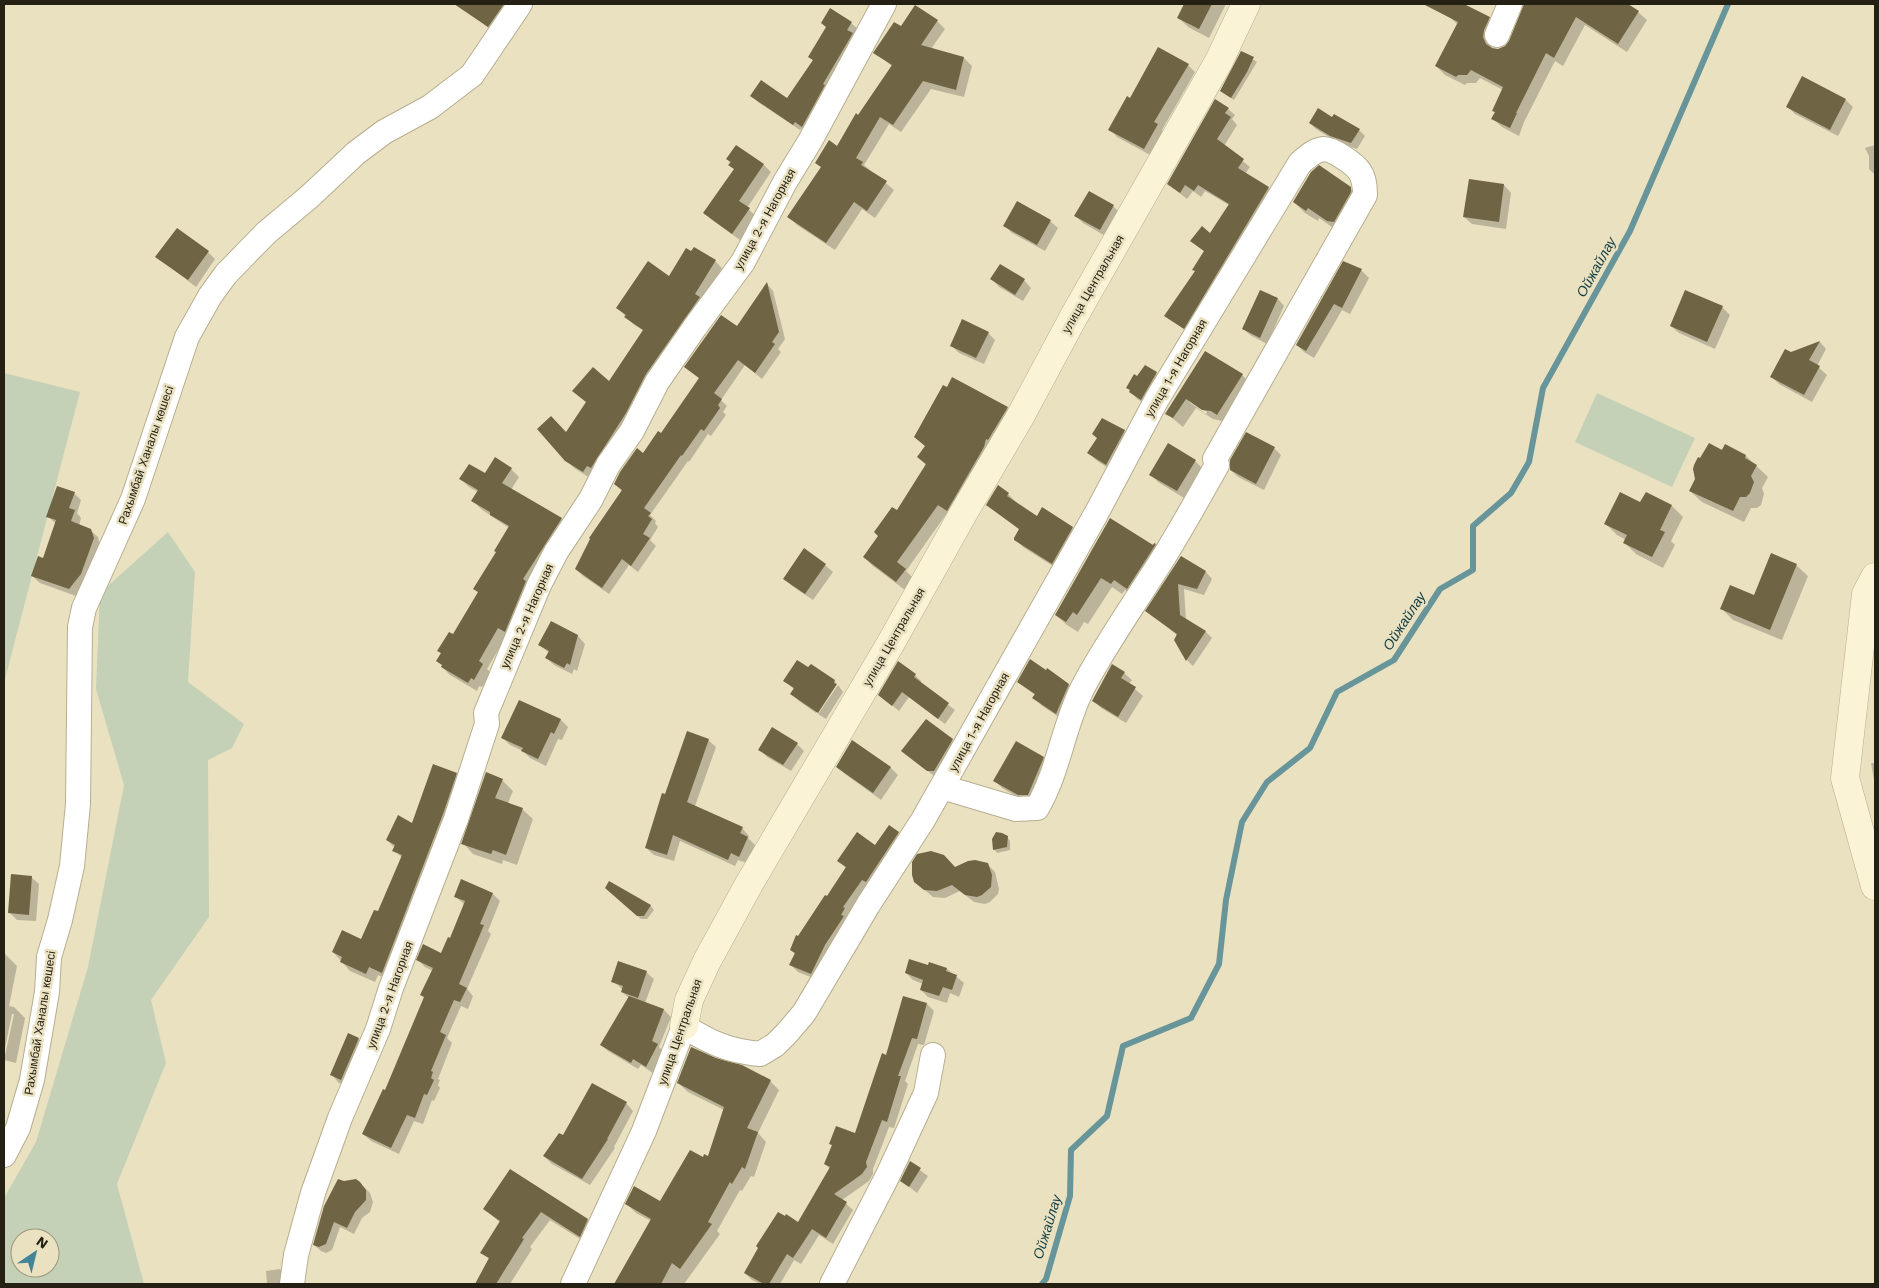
<svg xmlns="http://www.w3.org/2000/svg" width="1879" height="1288" viewBox="0 0 1879 1288" font-family="'Work Sans',sans-serif">
<style>
.green{fill:#c4d1b6;fill-rule:evenodd}
.shadow{fill:#0003;fill-rule:evenodd}
.lines{fill:none;stroke-linecap:round;stroke-linejoin:round}
.stream{stroke:#679599;stroke-width:6}
.building{fill:#6f6544}
.street-casing{stroke:#b7ae90;stroke-width:26}
.secondary-casing{stroke:#b7ae90;stroke-width:29}
.street{stroke:#fff;stroke-width:24}
.secondary{stroke:#faf3d6;stroke-width:28}
.labels{text-anchor:middle;stroke-width:5;stroke-linejoin:round;paint-order:stroke}
.street-label{font-size:12px;fill:#242014;stroke:#eae1c1}
.water-label{font-size:14px;font-style:italic;fill:#123e42;stroke:#eae1c1}
</style>
<rect width="100%" height="100%" fill="#eae1c1"/>
<path class="green" d="M4 373 80 392 4 683Z
M1597 393 1695 438 1672 487 1575 442Z
M168 532 195 572 188 682 244 724 232 748 208 760 209 917 151 1000 166 1063 117 1184 144 1284H4V1198L36 1142 88 967 124 785 96 689 100 593ZM20 1238H50V1268H20Z"/>
<path class="shadow" d="M477 4H514L495 33 470 13Z
M1185 4H1226L1209 38 1188 27 1179 18Z
M1456 4H1461L1489 18 1498 27 1491 46 1493 49 1498 50 1506 47 1524 9 1525 4H1625L1638 12 1647 20 1627 52 1585 25 1563 66 1555 61 1524 122 1519 136 1502 127 1493 119 1496 113 1494 111 1503 90 1480 78 1476 83H1467L1465 85 1445 75 1436 66 1458 25 1449 16Z
M937 21 945 29 931 49 964 58 972 66 964 97 931 89 901 132 889 124 864 165 894 190 875 218 862 209 835 250 797 225 789 217 822 168 816 162 838 147 893 67 875 52Z
M822 23H851L858 29 809 132 802 128 800 130 758 102 752 95 788 99 814 61 809 57 827 28Z
M1242 52 1257 62 1234 100 1221 91Z
M1188 65 1195 72 1162 130 1164 132 1152 156 1117 137 1110 129 1131 100Z
M1846 100 1853 107 1838 136 1795 114 1788 107Z
M1228 109 1235 115 1232 119 1237 125 1224 146 1250 167 1245 174 1268 188 1275 195 1191 334 1166 316 1196 272 1205 252 1192 241 1210 234 1229 205 1205 191 1201 197 1193 191 1187 199 1168 184Z
M1333 119 1359 130 1365 136 1357 149 1337 142 1316 129 1310 123Z
M1875 145V175L1869 169V156L1865 148Z
M736 146 764 165 771 172 747 208 756 216 740 240 712 220 704 213 735 170 727 159Z
M1504 185 1511 193 1506 229 1472 224 1464 217Z
M1350 188 1362 199 1339 232 1319 218 1318 221 1305 213 1294 202Z
M1113 206 1120 213 1107 237 1083 223 1076 216Z
M1050 221 1058 228 1045 251 1012 233 1005 226Z
M695 248 715 261 722 268 590 478 574 468 566 460V434L587 403 574 391 610 383 644 331 633 324 618 308 670 277Z
M208 252 215 259 196 287 157 257Z
M1344 263 1361 270 1369 278 1350 314 1342 310 1314 358 1304 352 1297 345Z
M992 279 1024 280 1031 288 1023 301 999 287Z
M767 284 773 291 785 339 778 349 781 352 762 379 745 365 721 400 727 406 723 412 726 415 711 436 708 434 689 462 688 461 650 515 656 521 655 523 658 527 650 540 656 546 638 572 629 565 609 594 583 576 576 569 622 491 615 484 661 435 700 379 686 367 737 327Z
M1261 292 1278 299 1284 306 1267 344 1250 335 1244 329Z
M1722 307 1730 315 1715 349 1679 333 1671 326Z
M988 333 995 340 984 364 959 353 951 345Z
M1820 342 1826 349 1817 366 1827 375 1812 402 1779 384 1772 377 1791 354Z
M1206 352 1242 375 1252 385 1228 424 1222 421 1213 419 1196 408 1183 427 1166 413ZM1189 399 1207 412 1206 414 1189 402Z
M1145 366 1156 373 1164 381 1149 406 1137 399 1127 387 1138 378Z
M1007 408 1016 417 956 519 947 513 906 571 913 578 905 590 873 566 864 557 897 512 927 466 918 457 926 447Z
M1124 431 1131 438 1114 472 1096 460 1089 453 1098 439Z
M1725 445 1746 456 1768 477 1762 488 1764 494 1761 505 1757 508H1751L1744 522 1702 502 1690 491Z
M1274 448 1281 455 1264 490 1238 477 1231 470Z
M1195 461 1202 468 1184 498 1158 482 1150 474Z
M511 469 519 477 511 490 561 519 569 528 487 669 491 673 482 687 479 686 477 691 450 675 442 667V654L439 651 453 636 479 592 509 528 481 509 473 501 478 492 469 487 461 479Z
M998 487 1008 494 1015 501 1014 502 1037 518 1072 528 1079 534 1059 570 1023 547 1016 540 1020 530 988 505Z
M74 493 81 500 77 513 81 518 79 526 90 530 98 537 100 546 88 581 76 596 40 583 32 576 43 559 56 524 48 516Z
M1646 493 1672 506 1683 517 1671 541 1675 545 1663 568 1636 554 1625 543 1626 540 1617 535 1606 524 1641 504Z
M1110 519 1153 547 1155 545 1166 555 1138 599 1125 590 1122 594 1112 587 1088 624 1084 622 1078 632 1067 625 1056 615Z
M1181 557 1206 572 1212 579 1204 595 1184 589 1186 620 1206 632 1212 638 1193 666 1187 660 1175 640 1178 636 1147 611Z
M825 565 833 572 813 600 792 586 785 579Z
M1796 565 1808 576 1782 640 1733 620 1722 609 1755 596Z
M552 623 578 636 585 644 577 671 574 669 572 674 554 665 547 658 549 653 540 645Z
M1112 665 1124 673 1132 680 1129 684 1143 696 1126 723 1101 708 1093 700Z
M915 675 921 681 920 683 955 710 945 724 909 697 899 711 880 695Z
M785 681H834L836 683 816 713 799 701 792 694 795 690Z
M1018 682 1069 685 1076 692 1063 720 1041 705 1034 697 1035 695Z
M838 685 843 692 826 719 818 714Z
M520 701 561 720 568 727 562 740 558 739 546 766 530 758 523 751 510 745 503 738Z
M708 740 716 747 695 806 742 828 749 836 748 838 755 845 747 863 738 860 735 866 680 841 674 861 654 855 646 848 666 796Z
M952 740 960 747 939 780 903 751Z
M853 741 891 768 898 775 881 800 845 774 837 767Z
M797 744 804 751 791 771 767 757 760 749Z
M1043 758 1050 766 1026 802 1002 788 995 781Z
M1871 763H1875V782L1874 780Z
M456 774 465 783 391 981 378 975 375 982 350 971 333 952 362 940 378 913 402 858 394 850 395 848 387 840 413 825Z
M486 774 503 781 513 791 508 803 522 809 533 819 517 865 503 860 502 864 473 854 463 843Z
M898 833 905 840 818 980 798 972 791 965 795 954 791 950 846 868 839 861 875 847Z
M1007 837 1010 841V850L997 853 994 849Z
M987 864 995 872 999 889 998 894 990 902 985 904 974 902 960 891 945 898 933 897 920 886 955 869Z
M31 877 39 884 36 921 17 920 10 913Z
M462 881 493 894 500 901 488 931 491 934 467 989 473 996 468 1009 461 1006 447 1038 452 1043 438 1079 440 1080 438 1085 440 1088 434 1101 432 1100 423 1124 414 1121 399 1154 371 1141 363 1134 386 1091 425 998 422 995 433 971 425 967 418 960 442 954 451 939 465 905 455 896Z
M610 883 651 906 654 910 647 919H641L610 891Z
M4 953 17 966 9 1006 14 1007 25 1018 16 1063 4 1060 14 1014H12L4 1053Z
M930 963 947 969 964 983 959 997 950 993 947 1003 928 997 921 990 923 984 913 980 906 973 929 967Z
M646 972 654 979 645 1003 664 1010 671 1017 659 1047 664 1052 653 1073 641 1065 638 1069 608 1051 601 1045 629 998 622 992 623 990 613 981Z
M927 1004 934 1011 924 1045 918 1044 905 1081 908 1084 894 1128 889 1127 873 1169V1174L869 1181 842 1200 853 1210 833 1244 819 1235 801 1264 794 1260 780 1284H760L752 1280 745 1273 799 1223 830 1169 825 1164 832 1146 830 1143 855 1135 887 1057Z
M359 1039 366 1046 349 1087 339 1083 332 1075Z
M770 1081 779 1090 758 1133 766 1142 754 1177 751 1176 742 1191 740 1190 717 1231 720 1234 684 1284H624L619 1279 651 1221 636 1213 627 1204 661 1203 703 1159 708 1158 724 1110 688 1092 678 1083Z
M626 1103 633 1111 614 1147 615 1148 590 1185 552 1164 544 1156 563 1137Z
M910 1163 928 1176 917 1193 902 1181Z
M510 1171 587 1220 596 1228 588 1244 550 1220 530 1247 532 1249 510 1284H477L490 1260 482 1252 501 1223 484 1209Z
M363 1186 370 1193 373 1202 370 1212 362 1218 354 1234 340 1227 332 1250 326 1253 321 1251 314 1245Z
M280 1269 287 1277 286 1284H267L266 1271Z"/>
<g class="lines">
<path class="stream" d="M1042 1284 1046 1279 1070 1196 1071 1150 1107 1116 1123 1046 1191 1018 1219 964 1226 900 1242 822 1267 782 1310 748 1337 692 1394 660 1440 589 1473 570V526L1511 493 1529 462 1543 388 1630 231 1728 4"/>
</g>
<path class="building" d="M454 4H504L488 27Z
M1184 4H1212L1199 29 1177 18Z
M1423 4H1464L1490 17 1484 30 1483 37 1486 44 1492 48 1498 49 1505 46 1509 41 1524 4H1628L1639 11 1618 44 1576 17 1554 58 1546 53 1516 113H1517L1510 128 1491 119 1495 112 1492 111 1503 87 1471 70 1467 75H1458L1456 77 1435 66 1458 22Z
M915 5 938 20 921 45 964 57 956 90 923 81 893 125 880 117 856 158 863 162 861 165 887 181 867 211 854 202 826 243 787 217 821 167 815 163 829 140 837 146 856 113 858 115 892 65 873 53 894 22 901 26Z
M830 8 852 22 847 30 853 33 823 84 825 85 802 127 795 122 793 125 750 96 761 80 787 98 813 60 808 57 826 27 821 23Z
M1158 47 1189 64 1154 122 1158 124 1144 149 1108 130 1127 96 1130 98Z
M1241 51 1254 57 1247 72 1231 98 1220 91Z
M1802 76 1846 99 1830 130 1786 107Z
M1215 99 1229 108 1225 113 1231 117 1217 139 1244 159 1238 168 1269 187 1184 329 1164 316 1195 271 1192 270 1204 251 1190 241 1202 226 1210 233 1229 204 1198 185 1194 191 1185 185 1180 193 1167 184Z
M1318 108 1332 117 1334 114 1360 129 1351 143 1330 136 1309 123Z
M736 145 764 164 739 201 750 208 732 234 703 213 734 169 728 165 731 162 726 159Z
M1319 165 1351 187V192L1334 222 1327 221 1308 208 1306 211 1293 202 1311 172Z
M1469 179 1504 184 1499 222 1463 217Z
M1089 191 1114 205 1100 230 1074 216Z
M1017 201 1051 220 1037 245 1003 226Z
M177 228 209 251 188 280 155 257Z
M694 247 716 260 695 294 700 297 646 374 626 413 591 468 587 466 583 472 565 461 537 429 551 416 566 432 586 402 572 391 593 367 609 381 643 330 624 317 626 315 616 308 648 261 669 276 686 248 691 251Z
M1343 261 1362 269 1342 308 1334 304 1306 351 1296 345Z
M1000 264 1025 279 1015 295 990 279Z
M767 282 779 332 772 342 775 344 755 373 738 360 714 393 722 399 718 405 720 408 704 431 701 429 682 456 681 455 644 508 651 513 648 516 652 519 643 534 650 538 631 566 622 559 602 588 575 569 590 539 589 538 622 490 614 484 620 472 637 448 643 453 658 431 661 433 699 378 684 367 721 315 737 326Z
M1260 290 1278 298 1260 338 1242 329Z
M1685 290 1723 306 1707 342 1670 326Z
M962 319 989 332 976 358 950 346Z
M1820 341 1809 360 1820 366 1804 395 1770 377 1785 349 1791 352Z
M1205 351 1243 374 1217 415 1211 411 1202 410 1186 399 1173 418 1165 414Z
M1145 365 1157 372 1141 400 1129 392 1130 390 1126 388 1134 374 1137 376Z
M952 377 1008 407 988 440 986 439 984 447 947 511 938 505 897 562 906 569 896 582 863 557 878 536 874 532 892 507 897 510 926 464 917 457 925 446 914 437 943 385 947 387Z
M1102 418 1125 430 1106 465 1087 453 1097 438 1092 434Z
M1246 432 1275 447 1256 484 1230 470V460Z
M1168 443 1196 460 1177 491 1149 475Z
M1709 443 1722 450 1725 444 1746 455 1745 458 1757 465 1751 476 1754 482 1750 493 1746 497H1740L1733 511 1689 491 1695 479 1693 469 1694 465 1698 457 1700 458Z
M495 457 512 468 502 483 562 518 523 579 526 581 505 632 498 628 479 661 483 664 474 680 471 678 468 683 441 667 442 665 436 661 441 653 437 651 449 632 453 634 478 592 473 589 496 552 494 551 509 526 490 515V512L471 501 478 490 459 479 469 464 485 473Z
M998 485 1009 493 1007 496 1037 516 1042 507 1073 527 1052 564 1014 540V538L1019 529 986 505Z
M57 486 75 492 69 508 75 510 71 521 91 529 94 538 81 574 69 589 31 576 38 556 43 558 56 520 46 517Z
M1620 492 1640 502 1646 492 1672 505 1660 530 1665 532 1652 557 1623 543 1627 535 1604 524Z
M1110 518 1153 545 1154 543 1156 544 1127 589 1114 580 1111 584 1101 578 1077 615 1073 612 1066 622 1055 615Z
M804 548 826 564 805 594 783 579Z
M1771 553 1797 564 1770 630 1720 609 1730 585 1754 595Z
M1181 556 1206 571 1197 589 1178 584 1180 615 1206 631 1186 661 1174 640 1177 634 1145 611Z
M551 621 578 635 570 665 567 663 564 668 545 658 549 651 538 645Z
M1030 659 1046 670 1047 668 1069 684 1056 714 1032 698 1035 694 1017 682Z
M797 660 808 667 811 664 835 680 834 683 837 684 818 713 790 694 794 688 783 681Z
M898 661 916 674 914 677 949 703 938 719 902 692 892 706 878 695Z
M1112 664 1125 672 1121 678 1136 687 1118 717 1092 701Z
M519 700 561 719 554 734 551 732 538 759 521 751 523 748 501 738Z
M926 719 953 739 934 771H927L901 751Z
M772 727 798 743 783 765 758 750Z
M687 731 709 739 687 802 743 827 740 833 748 837 739 857 731 853 728 860 673 835 667 855 645 848 662 793 665 794Z
M852 740 891 767 873 793 836 767Z
M1016 741 1044 757 1028 795H1018L993 781Z
M433 764 457 773 443 814 382 973 369 967 366 974 340 962 342 957 332 952 342 930 361 939 374 910 378 911 402 855 392 851 395 845 386 840 398 815 412 823Z
M486 772 503 779 495 798 523 808 506 855 493 850 491 854 461 844Z
M889 825 899 832 866 882 862 880 843 907 845 908 841 915 844 916 825 945 811 974 789 965 795 953 790 950 796 935 798 936 825 895 827 896 846 867 837 861 857 832 875 845Z
M996 832 1002 833 1008 836 1007 847 993 850 992 839Z
M931 851 944 855 955 867 968 861 975 860 988 863 992 875 991 887 982 895 977 897 965 895 952 885 937 891 924 890 914 882 912 875V862L917 854Z
M11 874 32 876 29 915 8 913Z
M461 879 493 893 480 924 484 925 459 984 467 988 460 1002 454 1000 440 1032 446 1035 431 1071 433 1072 431 1078 434 1080 427 1095 424 1094 415 1118 407 1115 391 1148 362 1134 383 1089 385 1090 424 997 420 995 433 968 416 960 423 944 441 953 448 937 450 938 465 901 454 897Z
M609 881 651 905 644 916H637L605 888Z
M909 959 928 965 929 962 947 968 946 971 957 975 952 990 943 987 939 996 920 990 923 980 905 973Z
M618 961 647 971 638 998 621 992 623 986 611 982Z
M629 996 664 1009 652 1041 658 1044 646 1067 633 1059 631 1063 600 1045Z
M903 996 927 1003 917 1039 912 1038 898 1076H901L887 1122 882 1120 866 1162 867 1167 862 1174 834 1194 847 1202 826 1238 812 1229 793 1258 787 1254 769 1284H764L744 1273 758 1248 756 1246 778 1212 785 1216 786 1214 798 1222 830 1167 824 1164 832 1145 829 1144 836 1126 855 1133 882 1053 886 1055Z
M348 1033 359 1038 341 1080 330 1075Z
M691 1047 716 1058 742 1065 771 1080 747 1128 758 1132 745 1169 742 1167 732 1184 730 1182 708 1222 712 1224 680 1269 672 1263 661 1284H614L651 1219 625 1204 634 1186 660 1201 690 1150 703 1157 704 1154 708 1156 724 1107 677 1083Z
M592 1083 627 1102 607 1139H608L582 1179 543 1156 559 1133 563 1135Z
M910 1161 921 1168 909 1187 900 1181Z
M510 1169 588 1219 580 1237 541 1212 522 1238 524 1239 496 1284H475L489 1258 480 1253 500 1221 483 1209Z
M338 1179 344 1181 356 1179 360 1182 366 1190V1200L355 1212 347 1228 334 1222 326 1244 319 1247 313 1245 324 1206Z"/>
<g class="lines">
<g class="street-casing">
<path id="street" d="M1497 35 1510 4
M4 1155 18 1128 32 1080 47 992 49 957 60 920 72 866 78 804 80 627 84 608 133 499 187 337 210 296 226 274 266 233 309 197 356 153 384 132 430 107 472 75 520 4
M292 1284 296 1255 313 1193 340 1118 378 1029 391 988 456 819 487 724 486 713 539 585 556 552 591 499 608 465 632 431 657 382 695 327 743 262 785 182 810 141 884 4
M573 1284 644 1131 684 1026C710 1043 729 1051 760 1054L775 1045 787 1033 804 1013 868 905 923 820 1096 514 1157 399 1300 163C1307 157 1314 150 1324 149 1333 149 1355 164 1360 172 1364 178 1365 187 1365 195L1215 459 1217 465C1196 502 1175 541 1151 577 1128 613 1103 649 1083 687 1063 726 1059 771 1037 808L1016 809 942 787
M832 1284 888 1175 926 1093 933 1055"/>
</g>
<g class="secondary-casing">
<path id="secondary" d="M1875 577 1866 594 1845 778 1875 886
M684 1026 689 1000 707 961 749 884 892 641 964 512 1020 417 1073 318 1219 61 1246 4"/>
</g>
<use href="#street" class="street"/>
<use href="#secondary" class="secondary"/>
</g>
<g class="labels">
<g class="street-label">
<text transform="translate(765 219) rotate(-61)" y="4">улица 2-я Нагорная</text>
<text transform="translate(1093 284) rotate(-60)" y="4">улица Центральная</text>
<text transform="translate(1176 368) rotate(-60)" y="4">улица 1-я Нагорная</text>
<text transform="translate(146 455) rotate(-71)" y="4">Рахымбай Ханалы көшесі</text>
<text transform="translate(527 616) rotate(-66)" y="4">улица 2-я Нагорная</text>
<text transform="translate(894 637) rotate(-60)" y="4">улица Центральная</text>
<text transform="translate(979 722) rotate(-61)" y="4">улица 1-я Нагорная</text>
<text transform="translate(390 995) rotate(-70)" y="4">улица 2-я Нагорная</text>
<text transform="translate(40 1023) rotate(-81)" y="4">Рахымбай Ханалы көшесі</text>
<text transform="translate(680 1032) rotate(-71)" y="4">улица Центральная</text>
</g>
<g class="water-label">
<text transform="translate(1596 267) rotate(-61)" y="5">Ойжайлау</text>
<text transform="translate(1404 621) rotate(-57)" y="5">Ойжайлау</text>
<text transform="translate(1047 1227) rotate(-73)" y="5">Ойжайлау</text>
</g>
</g>
<rect width="1879" height="1288" fill="none" stroke="#242014" stroke-width="10"/>
<g transform="translate(35 1253) rotate(35)"><circle r="24" fill="#eae1c1" stroke="#9b947c"/>
<path d="M0-4L9 19L0 12L-9 19Z" fill="#438497"/>
<text y="-8" font-size="14" font-weight="bold" text-anchor="middle" fill="#242014">N</text>
</g>
</svg>
